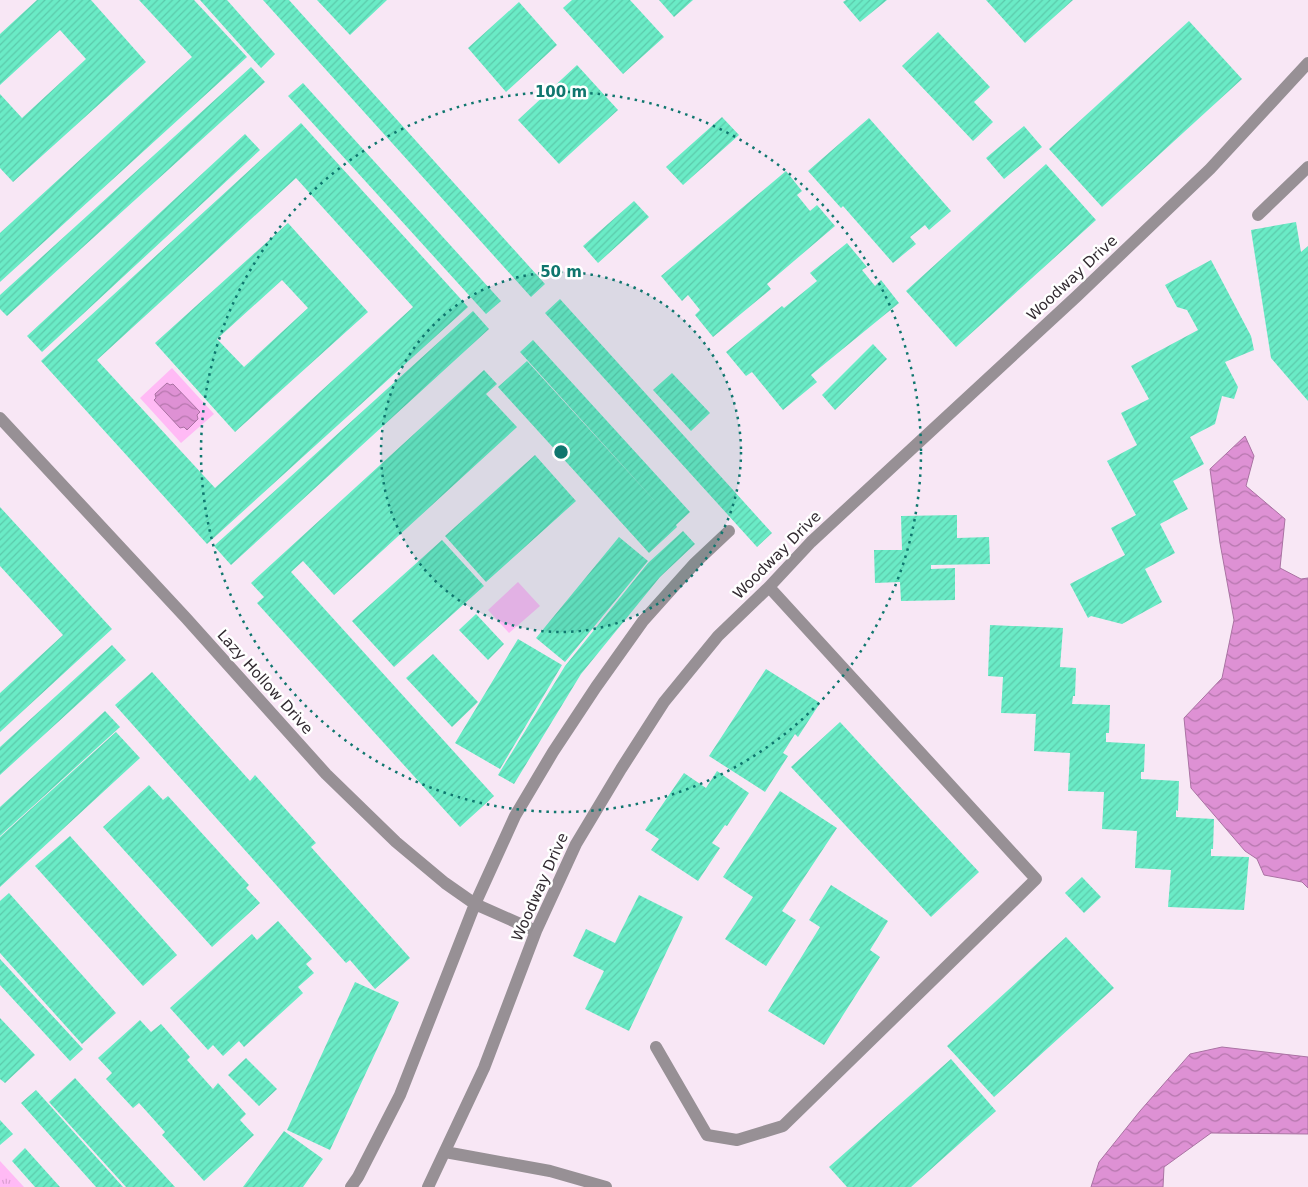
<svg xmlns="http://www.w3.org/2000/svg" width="1308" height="1187" viewBox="0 0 1308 1187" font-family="'DejaVu Sans',sans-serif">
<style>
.grass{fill:url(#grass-tufts)}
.green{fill:#ffbaf5}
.water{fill:url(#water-waves);stroke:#aa72a3}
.building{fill:url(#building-hatch);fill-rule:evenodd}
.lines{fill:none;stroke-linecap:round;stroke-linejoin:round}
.minor{stroke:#979095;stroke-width:12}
.ring{fill:none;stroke:#0f766e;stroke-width:2.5;stroke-dasharray:2.5 5}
.labels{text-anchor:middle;stroke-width:5;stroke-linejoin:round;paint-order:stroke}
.street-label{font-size:15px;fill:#322b31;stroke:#fff}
.centre{fill:#0f766e;stroke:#fff;stroke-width:2.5}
.ring-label{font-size:15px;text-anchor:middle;font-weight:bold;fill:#0f766e;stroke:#fff;stroke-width:5;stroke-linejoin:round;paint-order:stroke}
</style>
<defs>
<pattern id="grass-tufts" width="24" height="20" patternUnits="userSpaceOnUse" patternTransform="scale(1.25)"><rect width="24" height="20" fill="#ffbaf5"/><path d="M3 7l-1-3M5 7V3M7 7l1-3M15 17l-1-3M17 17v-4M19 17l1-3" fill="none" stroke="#dba0d2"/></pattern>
<pattern id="water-waves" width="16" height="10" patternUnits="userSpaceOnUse" patternTransform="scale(1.25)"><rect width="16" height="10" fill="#de91d4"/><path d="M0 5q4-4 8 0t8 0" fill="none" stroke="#b577ad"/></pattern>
<pattern id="building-hatch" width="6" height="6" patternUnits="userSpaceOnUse" patternTransform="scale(1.25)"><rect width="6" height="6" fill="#6aebc6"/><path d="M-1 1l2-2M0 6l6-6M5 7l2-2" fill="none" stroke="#5ccaab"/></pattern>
</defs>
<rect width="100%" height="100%" fill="#f8e7f5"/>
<path class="grass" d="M0 1161 24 1187H0Z"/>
<path class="green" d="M172 368 214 414 181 443 140 398Z
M518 582 540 606 509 633 488 610Z"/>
<path class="water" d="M167 383 170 385 173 384 200 412 197 415 198 419 187 430 184 427 180 428 154 400 156 398 155 394Z
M1245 436 1254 456 1246 486 1285 519 1280 568 1301 579 1308 578V888L1302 882 1264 875 1257 859 1245 851 1191 788 1184 718 1222 678 1234 620 1220 543 1210 469Z
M1222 1047 1308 1057V1134L1211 1133 1164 1167 1163 1187H1091L1099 1162 1140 1111 1190 1054Z"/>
<path class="building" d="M37 0H91L146 62 13 182 0 168V94L22 118 86 59 60 30 0 85V34Z
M139 0H194L247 57 0 282V233L192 57Z
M200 0H227L275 54 261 68Z
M263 0H289L545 284 531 297Z
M317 0H387L350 35Z
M572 0H630L664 37 623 74 563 8Z
M659 0H693L674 17Z
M846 0H887L860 22 843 2Z
M986 0H1073L1025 43Z
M519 2 557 45 506 92 468 48Z
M1189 21 1242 79 1102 207 1049 149Z
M938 32 990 87 974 102 993 122 973 141 902 66Z
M577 65 618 110 559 164 518 120Z
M251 67 265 82 7 316 0 309V295Z
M303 83 501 301 486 314 288 96Z
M722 117 739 135 683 185 666 167Z
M869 118 951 211 929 230 925 225 910 237 916 244 893 263 843 206 841 208 808 171Z
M301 123 468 307 207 544 41 361ZM296 178 413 307 215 488 97 360Z
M1024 126 1042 147 1004 179 986 158Z
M245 134 260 150 42 352 27 336Z
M1046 164 1096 220 956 347 906 291Z
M786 171 802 191 797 195 810 211 817 205 835 226 767 284 771 289 713 337 695 315 700 310 688 295 682 301 661 276Z
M634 201 649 217 598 263 583 246Z
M1296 222 1301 252 1308 246V401L1271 358 1251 230Z
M288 223 368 312 235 432 155 343ZM282 280 308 308 244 367 217 339Z
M847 243 867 267 862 270 875 286 881 280 899 303 811 375 817 382 783 410 752 372 746 376 726 352 782 306 784 308 817 281 810 273Z
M1211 260 1251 336 1254 350 1225 362 1238 387 1234 399 1222 396 1215 424 1190 437 1204 464 1173 481 1188 509 1160 524 1175 553 1145 569 1162 602 1122 624 1091 616 1088 618 1070 584 1125 555 1111 528 1136 515 1107 461 1137 445 1121 413 1149 399 1131 366 1198 330 1187 310 1177 307 1165 285Z
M560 299 772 533 757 547 545 313Z
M473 311 489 329 231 565 214 546Z
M533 340 690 512 676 525 677 527 649 553 498 387 527 361 663 510 520 352Z
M873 344 887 359 835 410 822 395Z
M484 370 497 384 486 394 517 427 334 595 303 561 291 572 494 796 460 827 257 603 264 597 251 583Z
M672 373 710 413 691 431 653 390Z
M535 455 576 501 486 582 445 536Z
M0 507 112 629 0 732V693L63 635 0 566Z
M957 515V538L989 537 990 564 931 565V569L955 568V600L901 601 900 582 875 583 874 550H902L901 516Z
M683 531 695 544 660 577 581 674 514 784 498 775 565 666 648 563Z
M619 537 648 561 565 662 536 638Z
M442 540 484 586 394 667 352 621Z
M476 614 504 644 488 660 459 630Z
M990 625 1063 628 1060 667 1076 668 1075 696H1073L1072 704 1110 705 1109 733H1106V742L1145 744 1144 772H1141V779L1179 781 1178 811 1176 810V817L1214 819 1213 849H1211V856L1249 857 1244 910 1168 907 1171 870 1135 868 1137 831 1102 829 1104 792 1068 791 1070 753 1034 751 1036 714 1001 713 1003 677 988 676Z
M518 639 562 665 500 769 455 743Z
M112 645 126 660 0 775V747Z
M433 654 478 702 452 727 406 678Z
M766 669 820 703 798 737 795 734 783 753 788 756 765 792 709 756Z
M152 672 250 781 255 775 316 843 311 847 410 958 375 989 350 960 346 963 115 705Z
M105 711 120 727 0 836V807Z
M840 722 979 872 931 917 791 767Z
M116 732 140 758 0 887V837Z
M717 771 749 793 727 826 725 825 712 843 720 848 698 881 651 850 659 839 645 830 684 773 706 788Z
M149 785 163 800 168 796 249 885 246 888 260 903 212 947 103 827Z
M780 791 837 828 782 911 796 920 766 966 725 939 753 897 723 877Z
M70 836 177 955 143 986 35 866Z
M1082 877 1101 897 1084 913 1065 893Z
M831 885 888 921 870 950 880 957 824 1045 768 1011 820 927 809 920Z
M9 893 116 1013 82 1044 0 953V901Z
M639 895 683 917 629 1031 585 1009 604 971 573 956 586 929 615 943Z
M278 921 312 959 306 964 314 973 298 987 303 993 244 1047 239 1041 223 1056 213 1045 208 1050 170 1008 252 934 257 940Z
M1066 937 1114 988 994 1097 947 1046Z
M0 959 83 1049 70 1061 0 985Z
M355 982 399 1002 330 1150 287 1130Z
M0 1018 35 1055 5 1083 0 1079Z
M140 1020 151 1032 161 1024 190 1057 187 1060 213 1089 218 1083 246 1114 240 1120 254 1135 204 1181 162 1135 165 1132 139 1103 133 1108 106 1079 112 1073 98 1058Z
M246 1058 277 1089 259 1106 228 1075Z
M951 1059 996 1111 911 1187H847L829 1167Z
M75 1078 175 1187H126L49 1102Z
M36 1090 123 1187H96L21 1103Z
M0 1120 13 1134 0 1145Z
M284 1131 323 1159 303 1187H243Z
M25 1148 60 1187H35L12 1161Z"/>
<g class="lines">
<path class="minor" d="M1258 215 1308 167
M0 418 186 618 326 774 396 842 445 883 475 904 536 931
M656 1047 707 1135 737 1140 783 1126 1036 879 769 587
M445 1152 550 1171 606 1187
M351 1187 358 1177 400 1095 475 904 515 816 553 752 596 687 643 621 695 563 729 531
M428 1187 484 1068 536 931 576 844 621 769 664 702 718 636 769 587 811 542 1077 296 1210 169 1308 63"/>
</g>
<circle cx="561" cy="452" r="180" fill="#0f766e" fill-opacity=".12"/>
<g class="ring">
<circle cx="561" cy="452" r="180"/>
<circle cx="561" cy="452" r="360"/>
</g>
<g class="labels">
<g class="street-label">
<text transform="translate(1072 278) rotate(-43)" y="5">Woodway Drive</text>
<text transform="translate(777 555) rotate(-45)" y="5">Woodway Drive</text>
<text transform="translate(265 682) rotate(48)" y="5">Lazy Hollow Drive</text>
<text transform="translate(540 887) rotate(-66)" y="5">Woodway Drive</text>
</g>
</g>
<circle cx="561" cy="452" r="8" class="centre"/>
<g class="ring-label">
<text x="561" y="97">100 m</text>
<text x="561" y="277">50 m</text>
</g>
</svg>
